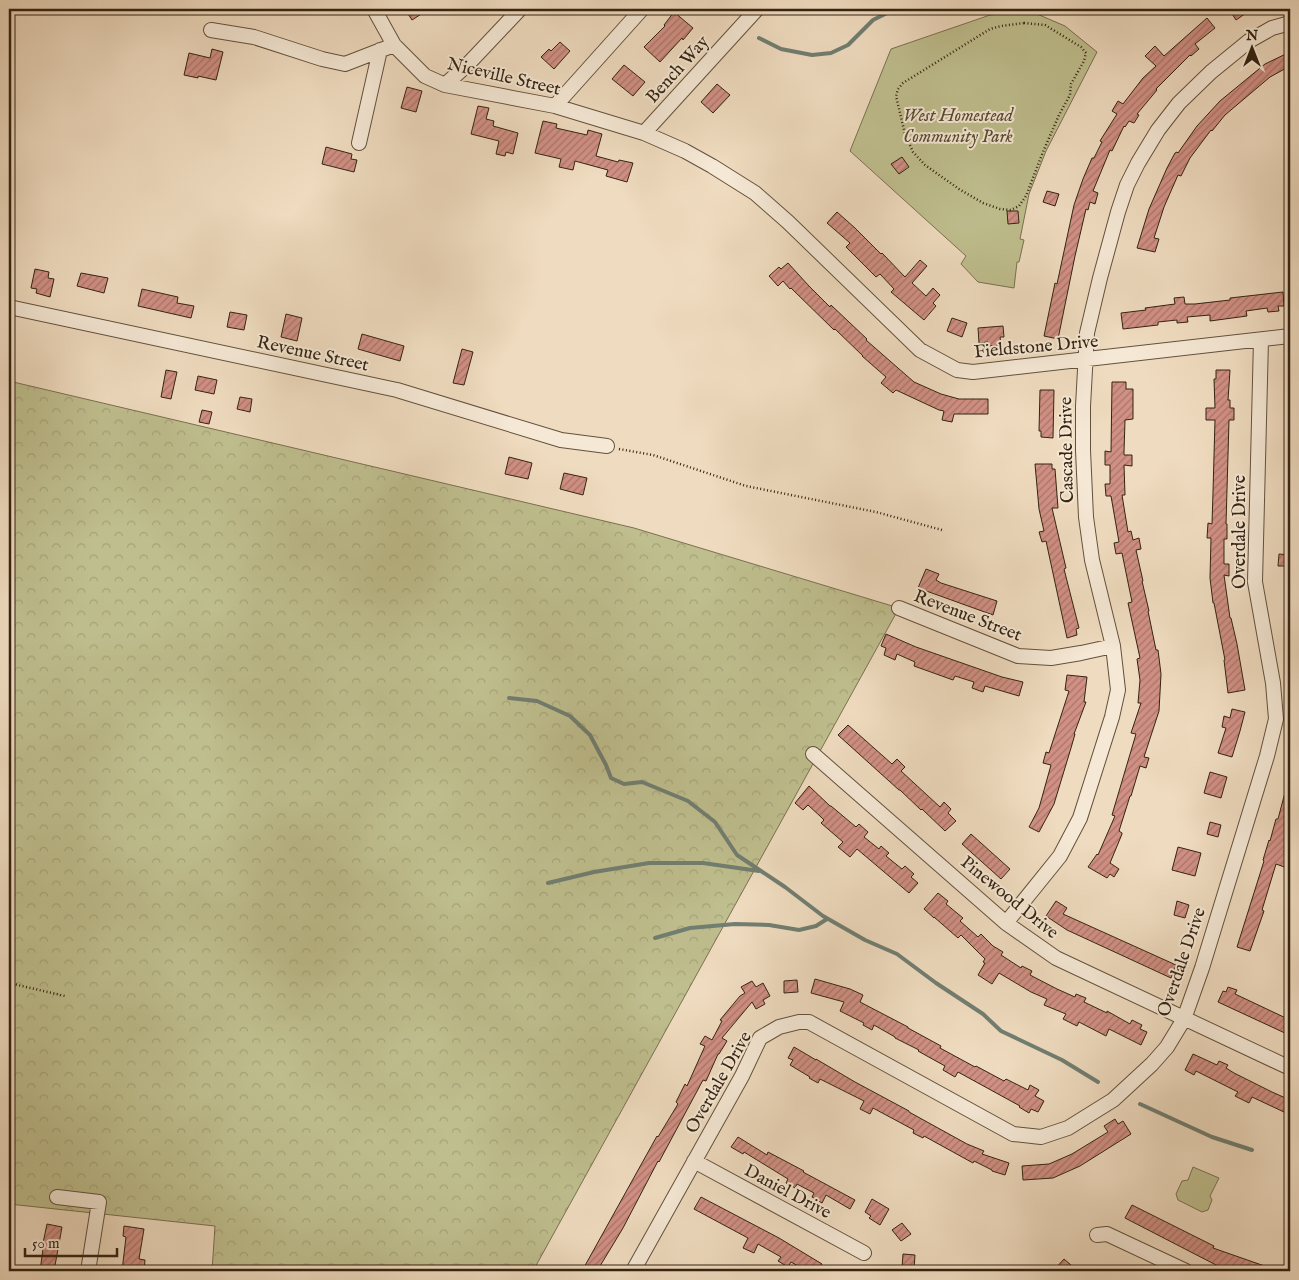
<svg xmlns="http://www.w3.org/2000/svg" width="1299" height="1280" viewBox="0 0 1299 1280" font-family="'IM FELL English',serif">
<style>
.green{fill:#bfbe8e;stroke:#7a7050}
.forest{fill:url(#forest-crowns);stroke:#7a7050}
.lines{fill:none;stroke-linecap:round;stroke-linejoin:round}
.stream{stroke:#717e71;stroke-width:4}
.building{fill:url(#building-hatch);stroke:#342312}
.street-casing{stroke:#63513d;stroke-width:16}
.path{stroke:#342312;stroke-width:2.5;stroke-dasharray:1 2.5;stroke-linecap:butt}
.street{stroke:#f5e8d5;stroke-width:14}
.labels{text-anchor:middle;stroke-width:4;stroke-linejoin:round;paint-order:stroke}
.street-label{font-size:18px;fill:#342312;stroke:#f5e8d5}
.park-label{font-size:18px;font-style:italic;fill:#574a31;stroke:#f5e8d5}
</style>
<defs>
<pattern id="forest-crowns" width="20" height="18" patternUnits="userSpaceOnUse" patternTransform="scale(1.25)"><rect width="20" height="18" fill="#bfbe8e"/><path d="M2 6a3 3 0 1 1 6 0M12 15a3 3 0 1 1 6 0" fill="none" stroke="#a5a379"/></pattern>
<pattern id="building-hatch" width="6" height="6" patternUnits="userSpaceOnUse" patternTransform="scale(1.25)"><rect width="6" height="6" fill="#d19084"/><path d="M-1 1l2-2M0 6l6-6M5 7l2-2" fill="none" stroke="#aa756b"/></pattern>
</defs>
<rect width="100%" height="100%" fill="#efdbbf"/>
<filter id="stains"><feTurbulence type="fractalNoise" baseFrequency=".004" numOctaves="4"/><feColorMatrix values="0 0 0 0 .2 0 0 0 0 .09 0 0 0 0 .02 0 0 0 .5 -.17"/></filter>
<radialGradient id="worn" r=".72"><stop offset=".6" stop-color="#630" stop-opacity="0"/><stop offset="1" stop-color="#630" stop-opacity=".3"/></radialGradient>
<path class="green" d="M1030 11 1065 26 1097 52 1046 151 1029 194 1020 239 1024 240 1019 262H1017L1014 288 978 282 961 264 966 256 850 151 891 49 990 15Z
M1193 1167 1219 1178 1210 1196 1212 1200 1208 1210 1202 1212 1178 1200 1176 1194 1182 1181 1188 1180Z"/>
<path class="forest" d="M9 381 634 528 899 608 533 1271H212L215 1226 9 1204Z"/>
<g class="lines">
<path class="stream" d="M759 38 781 49 812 55 831 53 848 45 873 20 891 11 899 9
M509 698 537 701 570 716 590 735 606 765 611 778 624 784 642 782 688 801 715 822 737 855 785 887 823 916 865 940 897 954 936 983 983 1014 1001 1031 1062 1060 1098 1082
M548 883 594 872 649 863H703L759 871
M655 938 690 928 735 924 769 925 799 930 816 926 827 919
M1140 1104 1212 1137 1252 1150"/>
</g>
<path class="building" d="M405 9H429L412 20Z
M1229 9H1252L1236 20Z
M674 12 693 28 683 40 682 38 660 62 644 47 665 26 664 25Z
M1207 18 1215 28 1195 44 1199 49 1191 56 1190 55 1156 89 1157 90 1137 114 1139 115 1134 123 1129 121 1125 127 1124 126 1112 151 1110 150 1093 191 1098 193 1095 204 1090 202 1088 210 1086 209 1075 256 1058 339 1044 336 1055 283 1057 284 1074 205 1083 179 1092 158H1094L1102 142 1100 141 1117 114 1112 111 1118 101 1123 104 1143 78 1156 66 1145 56 1155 46 1164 56Z
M560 42 570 51 554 69 541 57 549 49 551 51Z
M212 49 223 52 216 80 198 76V78L184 75 189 53 210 58Z
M1290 52V66L1270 77 1225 115 1212 131 1211 130 1190 158 1181 176 1178 175 1164 207 1154 238 1159 239 1155 252 1137 248 1149 209 1167 168 1175 153 1177 152 1178 153 1197 126 1220 101 1265 64Z
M624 65 645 82 633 96 612 79Z
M717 84 730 95 713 113 701 102Z
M407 87 422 91 416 112 401 108Z
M478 106 489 108 486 119 494 121 493 126 518 133 513 154 506 152 505 156 496 154 499 141 471 134Z
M543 121 557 124 556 128 587 135 588 130 602 134 596 156 618 162 619 160 633 163 627 182 606 176 608 170 575 161 573 170 559 167 561 159 535 153Z
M326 147 352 154 351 159 357 160 354 172 322 164Z
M902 157 909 167 899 174 891 164Z
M1047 191 1059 194 1055 206 1043 202Z
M1007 211H1018L1019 223 1008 224Z
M837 212 855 228 881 254 882 253 905 277 920 260 927 266 912 283 926 296 933 288 940 295 933 303 936 306 924 320 891 292 894 289 880 274 876 277 846 247 850 243 827 223Z
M788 263 809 286 830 307 831 305 867 339 866 340 914 382 941 394 959 399H988V414H954L952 422 942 420 944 411 939 410 896 390 893 393 881 383 886 377 862 356H863L835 329 834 330 791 288 790 289 783 281 778 286 769 276 779 267 781 269Z
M35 269 49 272 48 278 54 279 50 297 36 293 37 289 31 288Z
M81 273 108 278 104 293 77 286Z
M142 289 178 297 177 303 194 306 191 318 138 306Z
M1283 292 1284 306H1278L1279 311 1268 312 1267 308 1246 311 1247 316 1210 321V315L1187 317 1188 322 1177 323V320L1158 322V325L1123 329 1121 313 1146 310 1145 308 1175 304 1174 298 1184 297 1185 304H1195L1230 300V298Z
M230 312 247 315 244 330 227 327Z
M286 314 302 318 297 341 281 337Z
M952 318 967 323 962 337 947 331Z
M1003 326 1004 337H1000L1001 345 988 346V342L979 343 978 328Z
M362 334 404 346 400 361 358 349Z
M462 349 473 352 464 385 453 383Z
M166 370 177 372 171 399 161 397Z
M1216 370H1230L1228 400H1230V408H1234V420H1229L1226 524H1227V539H1224V564H1229V576L1224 575 1230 618H1231L1237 644 1245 690 1228 693 1224 660H1225L1214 603H1213L1210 578 1211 538H1207L1208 523 1212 524 1213 492 1215 420H1206V408H1215L1214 379H1216Z
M198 376 217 380 214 394 195 390Z
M1112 382H1126V389H1133V419L1125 420 1124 452V455H1132V466L1124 465 1125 495H1122L1128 532 1131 531 1133 540 1139 538 1141 549 1136 550 1143 581H1142L1149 611H1148L1156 650H1158L1161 674 1159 711 1144 757 1149 758 1146 768 1140 766 1131 796H1130L1119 831 1122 833V834L1110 863 1119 869 1114 877 1110 874 1107 878 1088 867 1097 854 1098 855 1115 816 1112 815 1136 734 1131 733 1141 703H1138L1140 680 1137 659 1140 658 1128 603 1132 602 1122 553 1116 554 1114 543 1119 542 1111 496H1106L1105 484H1110V465H1105V451L1111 452Z
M1040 390H1054L1053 438 1041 437V431H1039Z
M240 397 252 399 250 412 237 409Z
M202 410 212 412 209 424 199 422Z
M509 457 532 463 528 479 505 474Z
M1035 464H1052V469H1055L1058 508H1052L1066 568 1064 569 1079 628 1076 629 1077 635 1067 638 1046 541 1042 542 1039 532 1044 531 1039 509Z
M564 473 587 478 583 495 560 489Z
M1279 554 1290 555V566H1278Z
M926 569 939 574 936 580 941 583 997 601 993 615 918 588Z
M886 634 916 647 1002 677 1023 682 1019 696 985 686 983 692 972 688 974 682 955 676 953 680 914 666 915 662 897 654 895 660 884 655 886 648 881 646Z
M1067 675 1087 677 1084 702H1086L1074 734H1075L1071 748 1054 804 1039 832 1029 827 1039 808 1051 765 1043 763 1046 752 1049 753 1069 691 1065 690Z
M1232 709 1245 712 1240 731 1232 757 1218 753 1226 728 1222 727 1224 716 1230 718Z
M848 725 892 764 897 759 905 767 901 771 940 807 944 802 951 809 948 813 956 821 945 831 922 809 921 810 900 790H899L838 735Z
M1210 772 1227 777 1221 798 1204 793Z
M1287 785H1290V813L1286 827 1290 828 1284 852 1290 854V869L1276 864 1262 910 1264 911 1250 951 1237 947 1264 861 1263 860 1269 840 1270 841 1276 819H1278Z
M809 786 830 806H831L856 827 859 824 868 832 864 837 879 849 881 846 889 853 886 856 902 869 905 866 914 874 911 877 918 883 909 893 857 849 850 857 838 847 843 842 821 823 824 820 821 817 808 805 803 810 795 803Z
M1210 822 1221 825 1218 837 1207 834Z
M971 834 1010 869 1001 879 962 844Z
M1178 847 1201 853 1195 876 1172 870Z
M938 893 948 901 946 904 963 918 960 921 978 937 981 934 993 946 1003 952 1001 955 1021 968 1022 966 1032 971 1030 975 1057 989 1075 997 1076 994 1086 998 1084 1002 1107 1013V1011L1130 1024 1132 1020 1142 1025 1140 1029 1147 1032 1141 1045 1109 1029 1106 1036 1079 1022 1077 1026 1063 1019 1066 1014 1044 1005 1047 999 1031 992 999 973 992 984 978 975 985 963 983 962 985 959 961 935 958 938 934 917V918L924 909Z
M1056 901 1067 908 1063 914 1176 965 1171 978 1067 930 1046 916Z
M1177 901 1189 905 1185 918 1174 915Z
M815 979 850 989 863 995 860 1002 908 1027V1028L941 1046 940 1048 975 1067 976 1066 1004 1081 1006 1079 1028 1090 1030 1085 1039 1090 1035 1096 1044 1101 1038 1112 1031 1109 1029 1113 1019 1107 1020 1106 958 1072 955 1077 943 1070 945 1066 918 1051 919 1050 895 1038V1037L874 1025 872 1030 863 1025 864 1023 840 1011 844 1002 811 993Z
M797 980 798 992 784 993V981Z
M752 981 756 987 763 983 770 996 763 1000 765 1004 756 1009 752 1002 722 1038 727 1041 719 1054H718L706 1081 703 1080 659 1162 658 1161 623 1228 597 1271H582L657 1136 658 1137 678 1104 676 1102 685 1084 687 1086 705 1046 700 1044 705 1036 712 1040 722 1021 720 1020 740 996 745 993 741 987Z
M1228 987 1237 990 1235 994 1290 1020V1028L1287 1034 1218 1002 1223 991 1226 992Z
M794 1047 816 1060V1059L855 1082 909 1111V1112L967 1144 984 1151 982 1154 1009 1163 1005 1175 992 1171V1170L974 1161 973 1163 924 1136 923 1138 913 1133 914 1130 873 1108 870 1114 860 1109 864 1101 820 1079 818 1083 809 1078 810 1077 790 1065 793 1060 788 1058Z
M1193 1054 1217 1065 1219 1061 1228 1065 1226 1068 1234 1073 1272 1092 1290 1100 1284 1112 1252 1097 1249 1103 1235 1096 1238 1092 1196 1071 1194 1075 1185 1070Z
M1115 1119 1118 1124 1123 1121 1131 1134 1080 1166 1053 1178 1023 1180 1022 1166 1049 1164 1072 1154 1108 1132 1104 1126Z
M738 1137 767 1155 768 1152 804 1171 803 1172 855 1200 850 1209 826 1195 822 1203 812 1197 814 1193 797 1184 795 1188 786 1183 788 1179 744 1152 743 1154 731 1147Z
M701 1197 779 1238 822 1264 818 1271H807L791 1262 788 1267 778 1261 781 1257 758 1244 754 1253 743 1248 748 1238 694 1209Z
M872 1199 889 1209 880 1225 869 1218 871 1216 865 1212Z
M1132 1205 1214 1246 1213 1248 1276 1270V1271H1235L1218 1266 1125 1218Z
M902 1223 911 1234 901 1241 892 1230Z
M47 1224 62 1227 54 1271H40L43 1249 42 1248Z
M124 1226 144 1229 139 1259 145 1260 144 1271H122L126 1237 123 1236Z
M903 1254 915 1255 914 1269 902 1268Z
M1064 1259 1078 1271H1053Z"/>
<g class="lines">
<g class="street-casing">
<path id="street" d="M374 9 394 45
M211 30 254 37 322 59 345 64 394 45 425 76 445 85 555 106 644 133 685 151 712 166 755 193 788 222 920 350 957 370 973 372 1290 336
M445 85 470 62 520 9
M555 106 642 9
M644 133 757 9
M359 143 380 50
M9 307 397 390 561 440 607 446
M899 608 1018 656 1051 658 1081 653 1113 646
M813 754 1006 923 1056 958 1290 1068
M1006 923 1060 856 1080 818 1112 717 1118 690 1113 646 1092 560 1086 517 1083 450V406L1087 333 1100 278 1118 212 1127 185 1138 163 1158 130 1179 103 1211 72 1249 41 1272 28 1290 23
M694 1161 864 1253
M57 1197 99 1202 88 1271
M1097 1235 1107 1234 1186 1271
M633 1271 742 1076 760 1038 779 1027 799 1022H809L1013 1134 1041 1137 1068 1128 1113 1100 1152 1064 1167 1047 1184 1019 1202 968 1267 756 1276 719 1273 683 1255 582 1261 340"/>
</g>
<path class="path" d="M1024 23 1045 25 1081 47 1086 53 1084 61 1071 84 1070 95 1059 115 1043 152 1026 196 1019 206 1011 210 1000 209 983 203 959 189 925 165 913 152 905 134 896 96 898 89 903 83 990 29 1001 26Z
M619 449 653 455 746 486 876 512 942 530
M9 983 65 996"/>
<use href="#street" class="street"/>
</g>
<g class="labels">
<g class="street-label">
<text transform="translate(677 69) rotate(-48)" y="6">Bench Way</text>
<text transform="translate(504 76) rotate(13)" y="6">Niceville Street</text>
<text transform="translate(1036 346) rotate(-5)" y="6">Fieldstone Drive</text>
<text transform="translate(313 353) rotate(12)" y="6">Revenue Street</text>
<text transform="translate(1066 450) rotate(-91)" y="6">Cascade Drive</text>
<text transform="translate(1239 532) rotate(-90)" y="6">Overdale Drive</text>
<text transform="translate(968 615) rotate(21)" y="6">Revenue Street</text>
<text transform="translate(1010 897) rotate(39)" y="6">Pinewood Drive</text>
<text transform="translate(1181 962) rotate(-71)" y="6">Overdale Drive</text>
<text transform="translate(718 1082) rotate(-60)" y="6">Overdale Drive</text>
<text transform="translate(788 1191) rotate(28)" y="6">Daniel Drive</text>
</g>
<g class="park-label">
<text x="958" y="121">West Homestead<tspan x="958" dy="21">Community Park</tspan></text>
</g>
</g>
<rect width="1299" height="1280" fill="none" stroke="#efdbbf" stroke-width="30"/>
<rect x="10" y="10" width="1279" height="1260" fill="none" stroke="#342312" stroke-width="2.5"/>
<rect x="15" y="15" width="1269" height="1250" fill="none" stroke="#342312"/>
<g transform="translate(1252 48)" stroke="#f5e8d5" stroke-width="4" paint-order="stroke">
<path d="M0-4L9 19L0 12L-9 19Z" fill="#342312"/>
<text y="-8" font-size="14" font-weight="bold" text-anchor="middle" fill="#342312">N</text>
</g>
<path d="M25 1248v8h92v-8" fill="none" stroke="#342312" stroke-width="2.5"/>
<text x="32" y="1248" font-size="15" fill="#342312" stroke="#f5e8d5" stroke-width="4" paint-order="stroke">50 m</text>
<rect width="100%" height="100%" filter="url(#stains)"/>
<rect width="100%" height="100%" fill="url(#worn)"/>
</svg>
